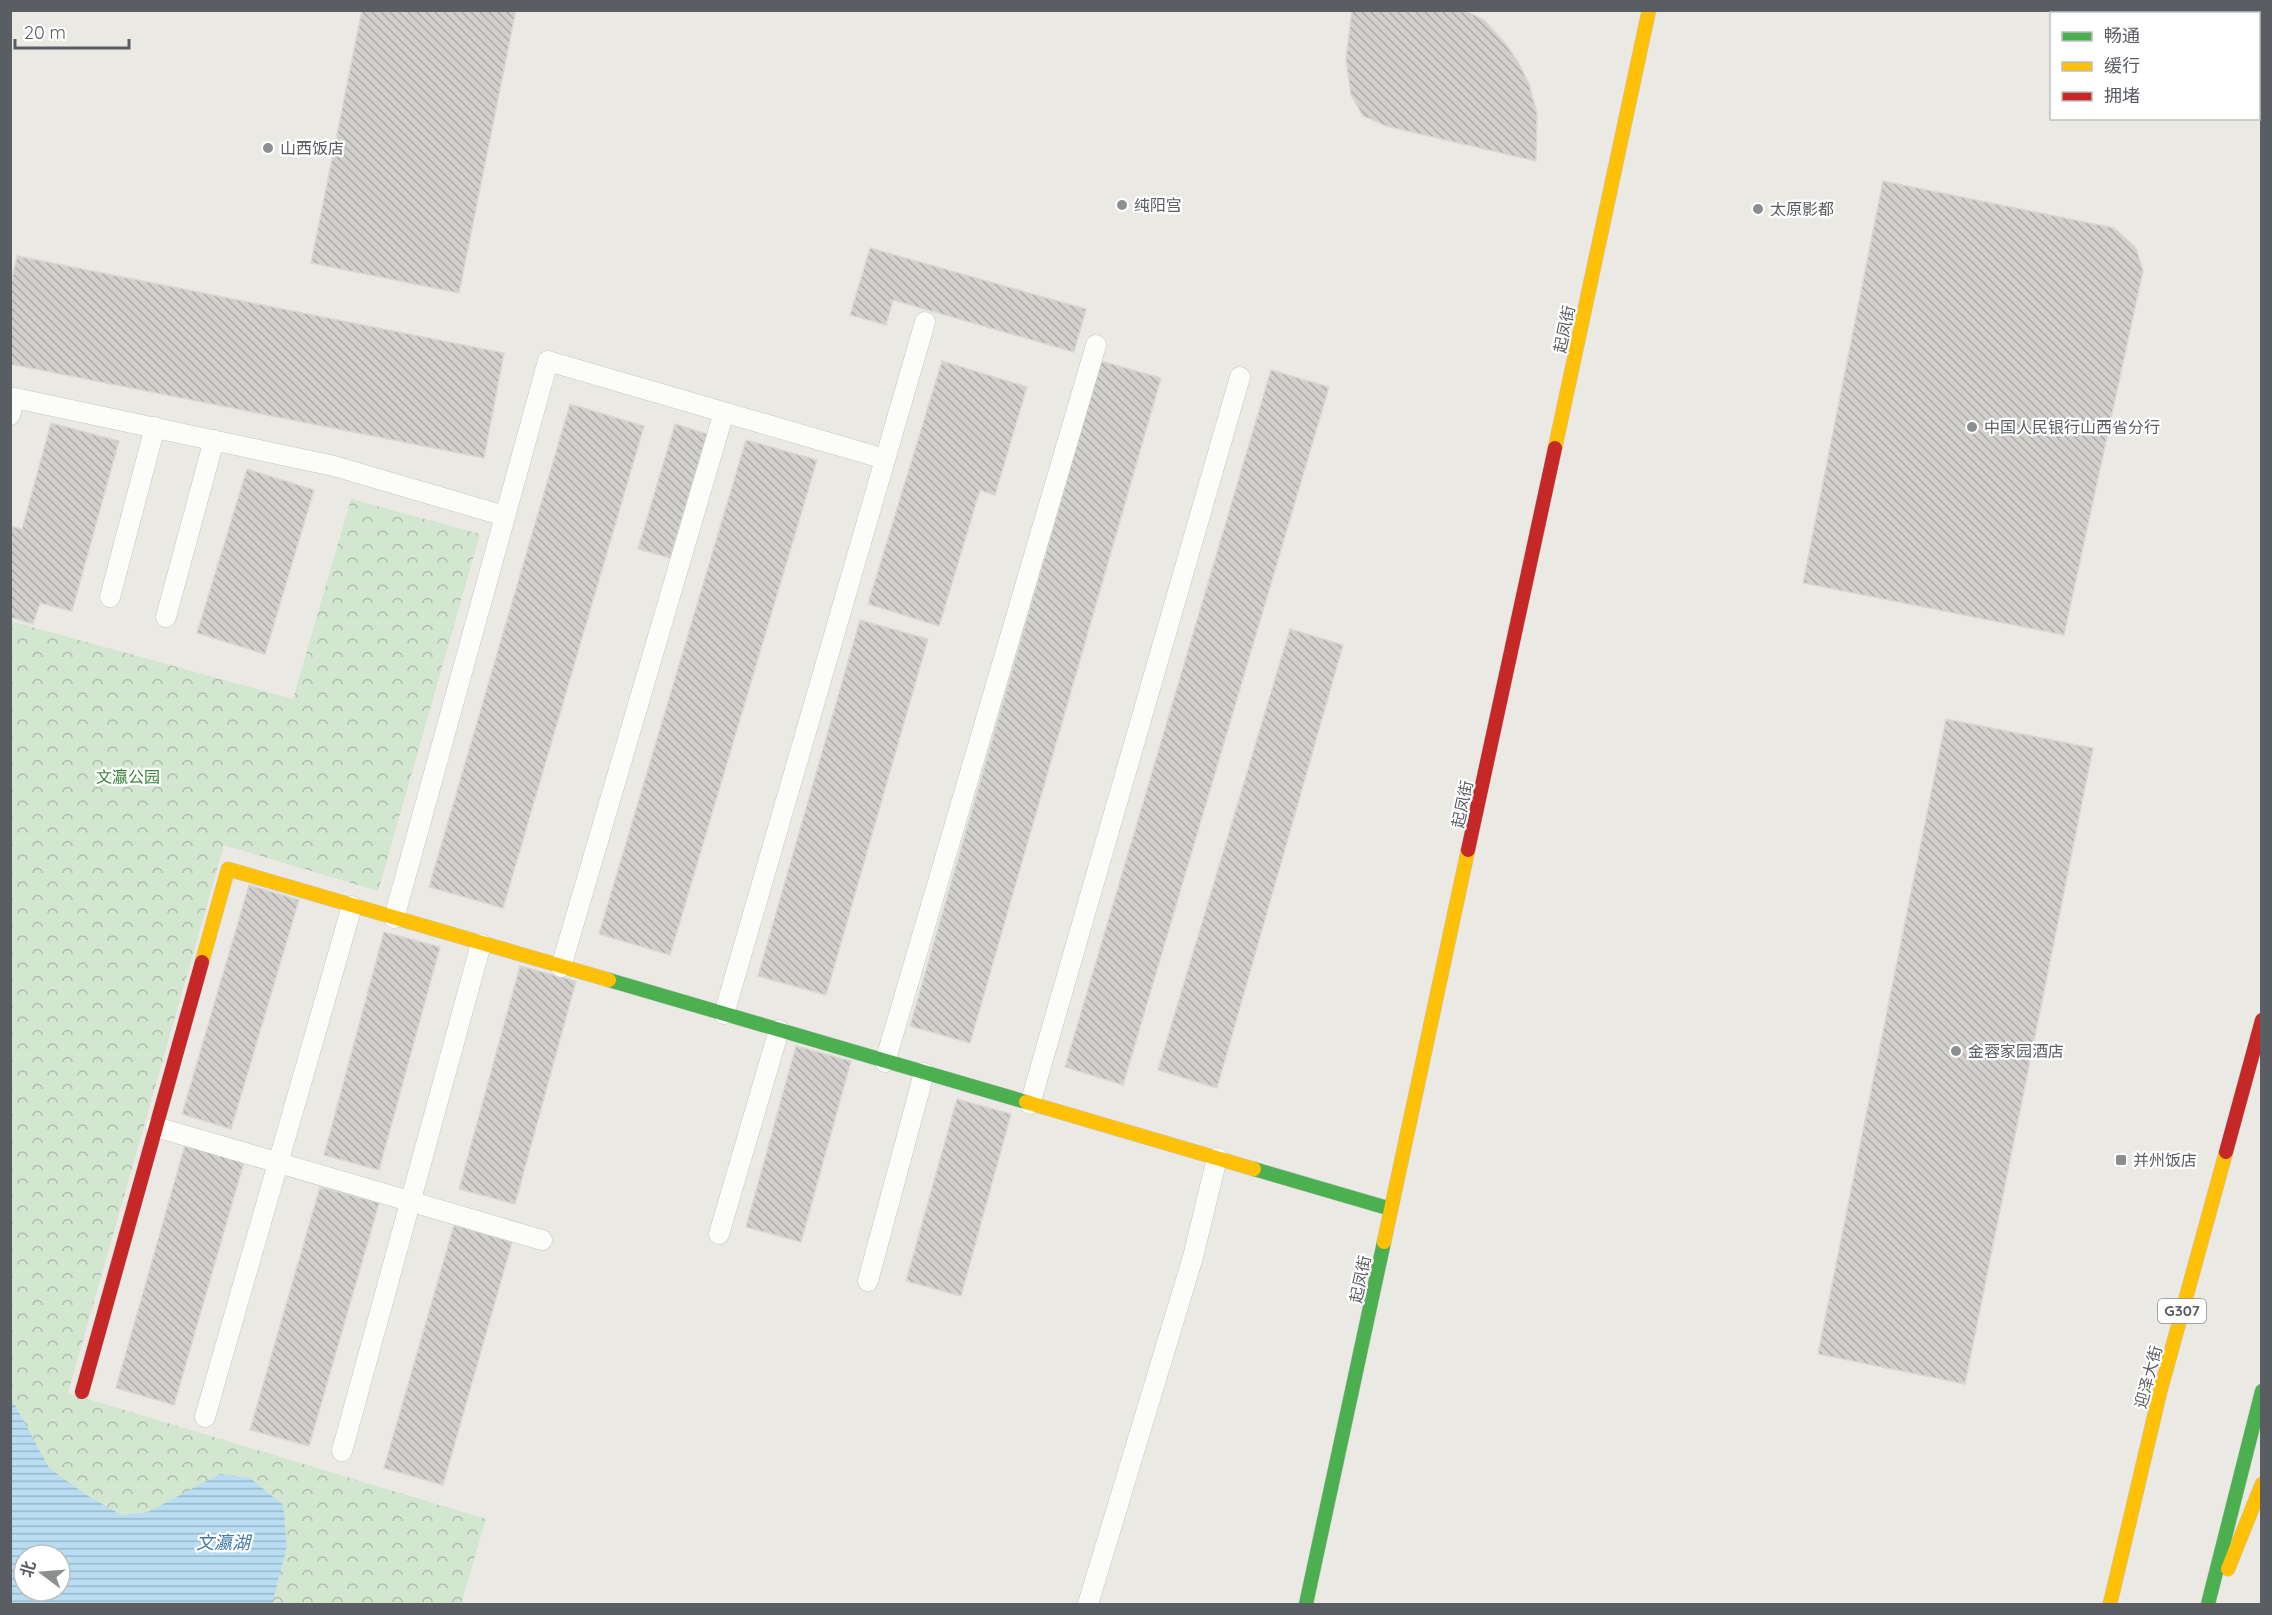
<svg xmlns="http://www.w3.org/2000/svg" width="2272" height="1615" viewBox="0 0 2272 1615" font-family="Quicksand,'Noto Sans SC',sans-serif">
<style>
.park{fill:url(#park-crowns);fill-rule:evenodd}
.water{fill:url(#water-rules);fill-rule:evenodd}
.building{fill:url(#building-back-hatch);stroke:#dad8d4;stroke-width:1.5}
.lines{fill:none;stroke-linecap:round;stroke-linejoin:round}
.lane-casing{stroke:#c6c6c5;stroke-width:21}
.fast-casing{stroke:#c5c5c5;stroke-width:15}
.slow-casing{stroke:#c5c5c5;stroke-width:15}
.jam-casing{stroke:#c5c5c5;stroke-width:15}
.lane{stroke:#fcfcfb;stroke-width:20}
.fast{stroke:#4caf50;stroke-width:14}
.slow{stroke:#ffc107;stroke-width:14}
.jam{stroke:#c62828;stroke-width:14}
.poi-dot{fill:#8c8f90;stroke:#fff;stroke-width:2}
.labels{text-anchor:middle;stroke-width:4.5;stroke-linejoin:round;paint-order:stroke}
.shield{fill:#fff;stroke:#8c8e91;stroke-width:1.5}
.shield-label{font-size:15px;font-weight:bold;fill:#5a5e62}
.poi-label{font-size:16px;fill:#5a5e62;stroke:#fff;text-anchor:start}
.street-label{font-size:16px;fill:#5a5e62;stroke:#fff}
.park-label{font-size:16px;fill:#39833a;stroke:#fff}
.water-label{font-size:18px;font-style:italic;fill:#4279ab;stroke:#fff}
</style>
<defs>
<pattern id="park-crowns" width="20" height="18" patternUnits="userSpaceOnUse" patternTransform="scale(1.5)"><rect width="20" height="18" fill="#d3e6d0"/><path d="M2 6a3 3 0 1 1 6 0M12 15a3 3 0 1 1 6 0" fill="none" stroke="#aebeac"/></pattern>
<pattern id="water-rules" width="6" height="5" patternUnits="userSpaceOnUse" patternTransform="scale(1.5)"><rect width="6" height="5" fill="#b9ddf3"/><path d="M0 2.5h6" fill="none" stroke="#99b6c8"/></pattern>
<pattern id="building-back-hatch" width="6" height="6" patternUnits="userSpaceOnUse" patternTransform="scale(1.5)"><rect width="6" height="6" fill="#d1d0cd"/><path d="M-1 5l2 2M0 0l6 6M5-1l2 2" fill="none" stroke="#adacaa"/></pattern>
</defs>
<rect width="100%" height="100%" fill="#eae9e4"/>
<path class="park" d="M351 499 480 534 378 891 224 845 68 1393 486 1519 461 1604H11L10 621 293 699ZM24 1555H60V1591H24Z"/>
<path class="water" d="M10 1396 49 1468 85 1494 121 1515 148 1512 220 1474 250 1478 283 1505 287 1546 272 1604H11ZM24 1555H60V1591H24Z"/>
<path class="building" d="M362 10H516L459 293 311 263Z
M1352 10H1464L1484 20 1505 43 1518 62 1529 84 1537 114 1536 161 1386 126 1363 116 1351 95 1346 59Z
M1883 181 2114 228 2136 248 2143 271 2064 635 1803 583Z
M870 248 1086 309 1074 352 893 300 886 325 850 315Z
M17 256 504 353 484 458 10 364V287Z
M942 361 1027 387 995 495 980 490 939 626 868 604Z
M1101 361 1161 378 970 1043 910 1026Z
M1271 370 1329 387 1123 1085 1065 1067Z
M570 404 644 426 503 908 429 887Z
M51 423 119 441 72 611 40 603 33 624 10 617V526L22 529Z
M675 424 707 434 670 558 638 549Z
M746 440 817 460 670 955 599 934Z
M247 469 314 490 265 654 197 633Z
M860 620 928 639 826 995 758 976Z
M1290 629 1343 645 1217 1088 1158 1070Z
M1946 719 2093 748 1965 1384 1818 1354Z
M249 885 299 900 231 1129 182 1114Z
M384 932 440 947 379 1170 324 1155Z
M520 966 576 981 515 1204 459 1189Z
M796 1046 851 1061 801 1242 746 1227Z
M957 1099 1011 1114 961 1296 906 1281Z
M185 1145 244 1162 174 1405 116 1388Z
M320 1187 379 1203 309 1446 250 1430Z
M454 1225 512 1242 443 1485 384 1468Z"/>
<g class="lines">
<g class="lane-casing">
<path id="lane" d="M10 415 15 398 334 466 505 516
M110 597 155 427
M166 617 214 440
M394 918 548 361 885 459
M561 967 724 412
M724 1014 925 322
M885 1062 1096 345
M1030 1104 1240 377
M156 1127 542 1240
M719 1234 779 1030
M868 1281 924 1073
M205 1417 352 906
M342 1451 481 944
M1088 1604 1193 1257 1217 1158"/>
</g>
<g class="fast-casing">
<path id="fast" d="M609 980 1026 1102
M1254 1169 1391 1209
M1306 1604 1384 1242
M2208 1604 2262 1391"/>
</g>
<g class="slow-casing">
<path id="slow" d="M1555 448 1649 10
M202 962 228 869 609 980
M1026 1102 1254 1169
M1384 1242 1468 850
M2228 1569 2262 1484
M2110 1604 2160 1392 2226 1152"/>
</g>
<g class="jam-casing">
<path id="jam" d="M1468 850 1555 448
M2226 1152 2262 1020
M82 1392 202 962"/>
</g>
<use href="#lane" class="lane"/>
<use href="#fast" class="fast"/>
<use href="#slow" class="slow"/>
<use href="#jam" class="jam"/>
</g>
<g class="poi-dot">
<circle cx="268" cy="148" r="6"/>
<circle cx="1122" cy="205" r="6"/>
<circle cx="1758" cy="209" r="6"/>
<circle cx="1972" cy="427" r="6"/>
<circle cx="1956" cy="1051" r="6"/>
<rect x="2115" y="1154" width="12" height="12" rx="3"/>
</g>
<g class="labels">
<rect class="shield" x="2158" y="1299" width="48" height="24" rx="4.5"/>
<g class="shield-label">
<text x="2182" y="1316">G307</text>
</g>
<g class="poi-label">
<text x="280" y="154">山西饭店</text>
<text x="1134" y="211">纯阳宫</text>
<text x="1770" y="215">太原影都</text>
<text x="1984" y="433">中国人民银行山西省分行</text>
<text x="1968" y="1057">金蓉家园酒店</text>
<text x="2133" y="1166">并州饭店</text>
</g>
<g class="street-label">
<text transform="translate(1564 329) rotate(-78)" y="6">起凤街</text>
<text transform="translate(1462 804) rotate(-78)" y="6">起凤街</text>
<text transform="translate(1360 1279) rotate(-78)" y="6">起凤街</text>
<text transform="translate(2148 1377) rotate(-75)" y="6">迎泽大街</text>
</g>
<g class="park-label">
<text x="128" y="783">文瀛公园</text>
</g>
<g class="water-label">
<text x="223" y="1549">文瀛湖</text>
</g>
</g>
<rect width="2272" height="1615" fill="none" stroke="#5a5e62" stroke-width="24"/>
<rect x="2050" y="12" width="210" height="108" fill="#ffffff" stroke="#bdbfc0" stroke-width="1.5"/>
<rect x="2062" y="32" width="30" height="9" fill="#4caf50" stroke="#bdbfc0" stroke-width="1.5"/>
<text x="2104" y="42" font-size="18" fill="#5a5e62">畅通</text>
<rect x="2062" y="62" width="30" height="9" fill="#ffc107" stroke="#bdbfc0" stroke-width="1.5"/>
<text x="2104" y="72" font-size="18" fill="#5a5e62">缓行</text>
<rect x="2062" y="92" width="30" height="9" fill="#c62828" stroke="#bdbfc0" stroke-width="1.5"/>
<text x="2104" y="102" font-size="18" fill="#5a5e62">拥堵</text>
<g transform="translate(42 1573) rotate(286)"><circle r="28" fill="#ffffff" stroke="#bdbfc0" stroke-width="1.5"/>
<path d="M0-4.5L10 22L0 15L-10 22Z" fill="#8c8f90"/>
<text y="-9" font-size="16" font-weight="bold" text-anchor="middle" fill="#5a5e62">北</text>
</g>
<path d="M15 39v9h114v-9" fill="none" stroke="#5a5e62" stroke-width="3"/>
<text x="24" y="39" font-size="18" fill="#5a5e62" stroke="#ffffff" stroke-width="4.5" paint-order="stroke">20 m</text>
</svg>
